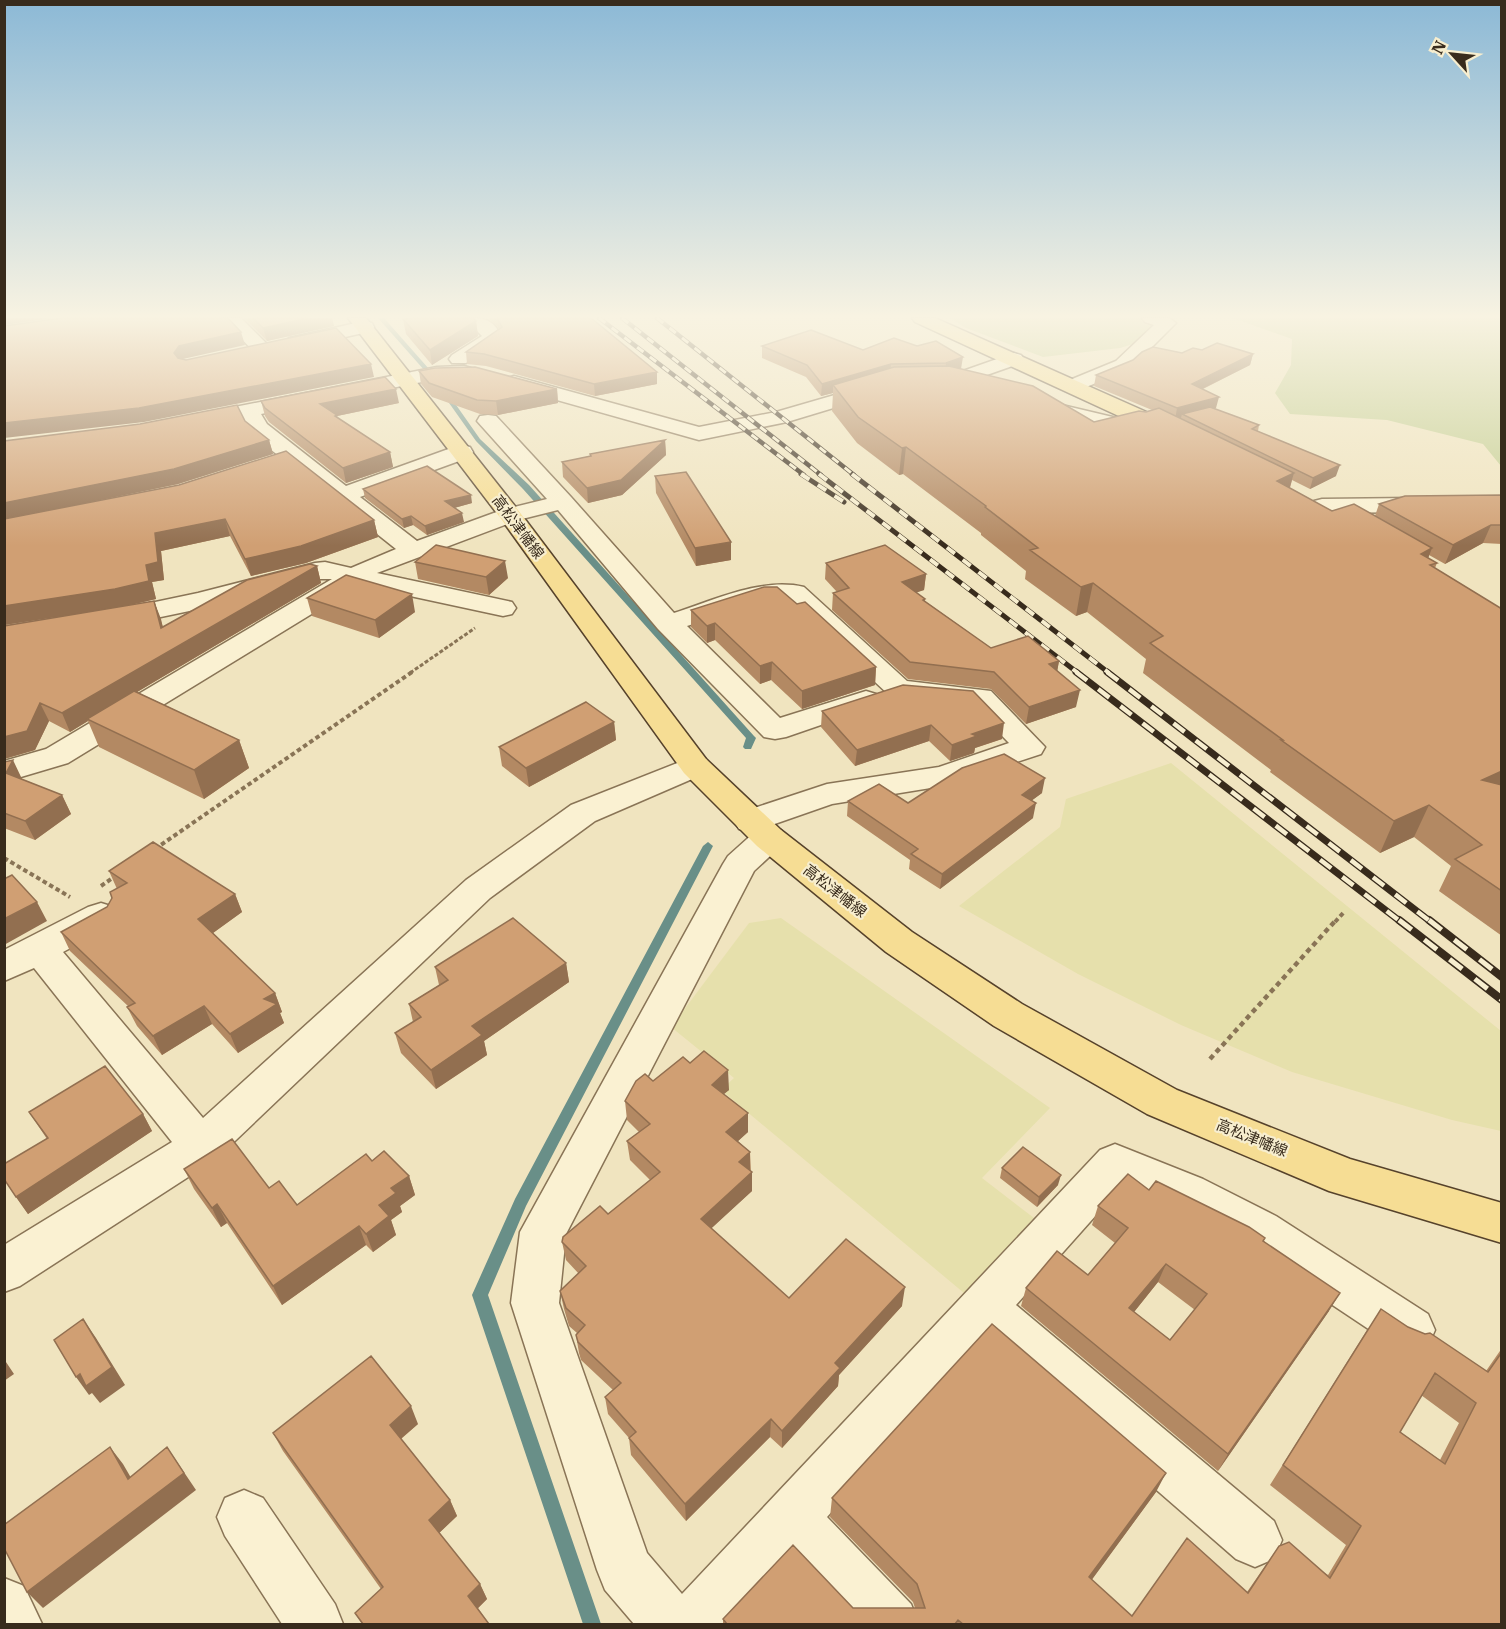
<svg xmlns="http://www.w3.org/2000/svg" width="1506" height="1629" viewBox="0 0 1506 1629" font-family="'IBM Plex Serif','Noto Sans JP',serif">
<style>
.farmland{fill:#e6e0ac}
.green{fill:#c4ce92}
.lines{fill:none;stroke-linecap:round;stroke-linejoin:round}
.stream{fill:#698f88;fill-rule:evenodd}
.minor-casing{stroke:#897456;stroke-width:3}
.major-casing{stroke:#56422b;stroke-width:3}
.path-far2{stroke:#897456;stroke-width:3;stroke-dasharray:4 2;stroke-linecap:butt}
.path-far1{stroke:#897456;stroke-width:4;stroke-dasharray:4.5 3;stroke-linecap:butt}
.path{stroke:#897456;stroke-width:4.5;stroke-dasharray:5 4;stroke-linecap:butt}
.minor{fill:#faf1d2;fill-rule:evenodd}
.major{fill:#f6dd94;fill-rule:evenodd}
.rail-far3-casing{stroke:#382b1c;stroke-width:4.5}
.rail-far2-casing{stroke:#382b1c;stroke-width:5}
.rail-far1-casing{stroke:#382b1c;stroke-width:7}
.rail-casing{stroke:#382b1c;stroke-width:8}
.rail-far3{stroke:#f7eecf;stroke-width:3;stroke-dasharray:8;stroke-linecap:butt}
.rail-far2{stroke:#f7eecf;stroke-width:4;stroke-dasharray:10;stroke-linecap:butt}
.rail-far1{stroke:#f7eecf;stroke-width:4.5;stroke-dasharray:14;stroke-linecap:butt}
.rail{stroke:#f7eecf;stroke-width:5;stroke-dasharray:16;stroke-linecap:butt}
.wall{fill:#b38963;fill-rule:evenodd}
.shaded-wall{fill:#926f50}
.building{fill:#d09f73;stroke:#926f50;stroke-width:1.5;fill-rule:evenodd}
.labels{text-anchor:middle;stroke-width:4.5;stroke-linejoin:round;paint-order:stroke}
.street-label{font-size:15px;fill:#382b1c;stroke:#f7eecf}
</style>
<rect width="100%" height="100%" fill="#f0e4bf"/>
<path class="farmland" d="M1171 763 1501 1031V1131L1452 1120 1292 1072 1181 1025 1078 974 959 906 1060 827 1066 799Z
M781 918 1050 1108 982 1178 1034 1218 964 1293 721 1090 734 1078 671 1027 749 923Z"/>
<path class="green" d="M950 318H1177L1143 341 1120 348 1043 357 966 328Z
M1233 318H1501V466L1483 444 1387 420 1290 414 1275 393 1291 365 1292 339Z"/>
<g class="lines">
<path class="stream" d="M378 318H384L429 369V371H425Z
M443 392H447L480 439 529 485 754 736 756 738 751 749H745L743 747 746 738 523 489 476 441 442 393Z
M708 842 713 846 526 1206 488 1295 601 1624H583L472 1295 515 1199 703 846Z"/>
<g class="minor-casing">
<path id="minor" d="M222 318H241L272 349 269 353H255Z
M464 318C481 317 496 319 501 338L466 363H452L449 359 452 355 482 336Z
M1142 318H1169L1176 323 1130 369 1079 390H1065L1062 386 1065 382 1116 361 1154 325 1145 322Z
M365 321 372 323 374 327 372 331 296 348 289 346 287 342 289 338Z
M1014 353 1021 355 1024 359 1021 363 947 389 940 387 937 383 940 379Z
M464 366 471 368 474 372 471 376 437 379 261 414 267 424 346 486 454 447 462 445 470 447 473 452 470 457 360 497 417 541 502 510 547 499 477 421 480 416 488 415 496 416 571 497 674 613C714 600 762 577 804 587L907 681 991 691 1045 747 1041 754 943 786 832 804 766 827 781 830 786 838 781 846 754 871 566 1234 559 1303 647 1553 682 1594 1100 1150 1115 1144 1203 1179 1276 1216 1428 1314 1435 1330 1428 1346 1411 1353 1394 1346 1244 1246 1171 1207 1122 1186 1016 1305 1274 1521 1282 1540 1274 1559 1255 1567 1236 1559 984 1340 827 1517 911 1604 919 1624H852L790 1558 731 1624H634L605 1590 597 1570 511 1303 520 1232 723 864 728 856 757 830 751 832 739 829 734 821 739 813 827 784 939 767 1009 743 972 705 889 695 788 601 763 602 687 626 780 718 866 691 876 694 881 700 876 706 786 737 775 739 764 737 658 629 558 510 518 520 377 573 512 602 516 608 512 614 503 616 359 585 68 763 4 782V761L46 749 332 579H316L199 609 113 627 103 625 99 619 103 613 198 593 315 563 325 562 351 568 396 549 250 433 242 418 197 427 189 426 186 421 189 416 437 367Z
M514 376 699 427 776 412 876 383 883 385 886 389 883 393 787 422 699 440 507 386 504 382 507 378Z
M1041 400 1138 423H1153L1156 428 1153 433 1140 436 1034 410 1031 406 1034 402Z
M1502 497V511L1322 513 1314 511 1310 506 1314 501 1322 499Z
M695 756 706 759 711 766 706 773 595 821 490 898 216 1159 20 1286 4 1292V1245L172 1142 34 968 4 981V950L88 907 101 903 114 907 119 916 114 925 63 952 203 1118 466 880 571 805Z
M244 1490 263 1498 335 1604 343 1624H282L225 1536 217 1517 225 1498Z
M4 1578 24 1586 42 1624H4Z"/>
</g>
<g class="major-casing">
<path id="major" d="M348 318H366L518 510 706 759 781 830 912 932 1022 1004 1177 1090 1350 1159 1502 1203V1243L1329 1191 1147 1114 994 1026 886 952 757 846 684 773 502 520Z
M912 318H935L1178 426 1181 431 1178 436 1170 437 1162 436 915 322Z"/>
</g>
<path class="path-far2" d="M410 673 475 628"/>
<path class="path-far1" d="M155 849 412 672
M4 858 70 897
M101 886 114 877
M1335 922 1345 911"/>
<path class="path" d="M1210 1059 1336 920"/>
<use href="#minor" class="minor"/>
<use href="#major" class="major"/>
<g class="rail-far3-casing">
<path id="rail-far3" d="M599 318 804 475
M622 318 821 475
M657 318 854 475"/>
</g>
<g class="rail-far2-casing">
<path id="rail-far2" d="M801 474 844 502
M819 474 1078 673
M852 474 1109 673"/>
</g>
<g class="rail-far1-casing">
<path id="rail-far1" d="M1076 672 1401 922
M1107 672 1431 922"/>
</g>
<g class="rail-casing">
<path id="rail" d="M1399 920 1502 1000
M1429 920 1502 977"/>
</g>
<use href="#rail-far3" class="rail-far3"/>
<use href="#rail-far2" class="rail-far2"/>
<use href="#rail-far1" class="rail-far1"/>
<use href="#rail" class="rail"/>
</g>
<path class="wall" d="M244 318H332L334 326 267 341Z
M489 318H591L657 384 595 396 486 366 467 364 466 352 499 329 497 326 489 319Z
M403 319 476 321 478 336 432 365 406 334Z
M894 338 961 369 1094 422 1152 410 1094 386 1096 375 1182 353 1202 350 1253 354 1250 365 1203 389 1216 408 1214 409 1259 425 1258 431 1336 476 1310 489 1292 480 1290 488 1332 511 1375 516 1379 504 1502 495V544L1483 543 1445 564 1429 555 1428 558 1437 563 1435 568 1502 609V936L1439 891 1451 866 1414 837 1380 853 1270 772 1271 770 1143 673 1146 659 1087 612 1076 616 1025 579 1026 571 981 535V533L903 474 899 475 857 443 832 411 833 393 821 396 806 377 762 358V346L863 350Z
M419 371 557 389 558 403 498 415 480 414 432 397 421 384Z
M261 401 399 403 337 416 338 418 390 452 393 467 346 483 269 422 265 416Z
M245 421 269 440 273 454 178 484 42 512 374 520 378 537 306 563 251 576 230 536 161 551 164 580 152 582 156 599 130 605 154 601 163 627 317 566 321 583 137 692 239 740 249 768 204 799 99 747 88 721 70 732 49 721 35 750 4 759 56 617 4 625V441Z
M665 440 666 455 622 495 588 503 563 477 562 462 590 456V454Z
M655 476 731 542V560L696 566 656 493Z
M363 489 472 503 454 508 464 522 427 535 413 525 404 528 365 498Z
M415 562 508 578 489 595 418 579Z
M826 563 926 574 924 590 916 592 925 599V601L991 648 1059 661 1057 671 1076 707 1026 724 991 689 908 679 832 610 833 593 837 592 825 579Z
M307 598 415 612 379 638 312 616Z
M797 604 876 667 875 685 802 709 771 680 760 684 715 640 707 643 691 627V610Z
M903 685 1002 739 975 748 974 753 950 761 929 741 855 766 821 727 822 711Z
M614 722 616 740 529 787 502 766 499 747Z
M4 762 22 779 62 795 71 814 35 840 4 828Z
M1042 793 1032 800 1033 818 940 889 909 869 910 860 847 816 848 801 908 803Z
M109 871 235 894 242 912 213 933 275 993 282 1012 280 1013 284 1023 238 1053 212 1024 162 1055 137 1026 127 1007H129L70 951 61 932 107 907 117 889Z
M566 963 569 982 484 1041 487 1055 436 1089 401 1053 395 1033 413 1022 409 1004 439 985 435 967Z
M690 1063 729 1090 723 1094 748 1113V1132L738 1141 750 1152 752 1191 711 1228 789 1298 902 1306 839 1375 838 1386 782 1448 770 1437 686 1521 631 1455 629 1438 608 1414 605 1397 613 1390 581 1360 579 1353 576 1335 577 1333 569 1326 564 1309 560 1291 579 1274 566 1260 562 1242 608 1214 650 1180 630 1160 627 1141 639 1132 627 1120 625 1101 653 1081Z
M29 1112 143 1114 152 1131 28 1214 16 1197 47 1139Z
M372 1161 409 1176 415 1195 400 1206 402 1212 391 1220 396 1235 373 1252 366 1245 282 1305 227 1223 221 1227 194 1189 184 1169 269 1188 297 1205Z
M1002 1168 1058 1185 1037 1207 1000 1178Z
M1149 1190 1264 1241 1329 1311 1218 1471 1021 1306 1026 1288 1088 1275 1115 1243 1092 1225 1098 1206ZM1158 1282 1195 1310 1170 1340 1134 1312Z
M1408 1327 1486 1371 1502 1348V1624H723V1619L853 1608H915L913 1602 830 1517 832 1498 1156 1492 1091 1580 1132 1616 1247 1592 1279 1546 1328 1575 1346 1545 1270 1485 1367 1330ZM1421 1395 1459 1423 1440 1460 1400 1432Z
M418 1424 401 1439 450 1500 457 1516 439 1533 480 1584 487 1599 478 1608 489 1624H362L355 1613 381 1589 283 1451 273 1433Z"/>
<path class="shaded-wall" d="M4 318H54L4 325Z
M309 318H332L334 326 267 341 263 328Z
M476 321 478 336 432 365 430 350Z
M241 332 245 345 183 359 178 366 174 353 179 346Z
M1253 354 1250 365 1190 395 1192 384Z
M963 357 961 369 945 375 946 363Z
M371 364 374 377 144 422 4 438V423Z
M891 364 890 376 833 385V393L821 396 822 384Z
M657 372V384L595 396 594 384Z
M396 389 399 403 337 416 341 430 320 404Z
M557 389 558 403 498 415 496 401Z
M1219 397 1216 408 1187 417 1182 414 1181 418 1175 420 1177 408Z
M269 440 273 454 178 484 4 520V503Z
M665 440 666 455 622 495 588 503 587 488Z
M906 447 903 474 899 475 902 448Z
M390 452 393 467 346 483 343 468Z
M1340 465 1336 476 1310 489 1313 478Z
M1294 473 1286 500 1277 481Z
M471 495 472 503 447 510 445 501Z
M462 513 464 522 427 535 425 526Z
M411 516 413 525 404 528 402 519Z
M225 519 230 536 161 551 164 580 152 582 156 599 122 607 4 625V606L146 565 155 533Z
M374 520 378 537 306 563 251 576 245 559Z
M1491 525 1483 543 1445 564 1453 545Z
M731 542V560L696 566 695 548Z
M1432 548 1421 577V554Z
M505 561 508 578 489 595 486 577Z
M317 566 321 583 90 720 87 719 88 721 70 732 62 713Z
M926 574 924 590 901 598 902 582Z
M1093 583 1087 612 1076 616 1081 587Z
M412 594 415 612 379 638 375 620Z
M154 601 161 619 167 646 161 628Z
M715 623V640L707 643V626Z
M1059 661 1056 678 1049 664Z
M772 662 771 680 760 684V666Z
M876 667 875 685 802 709V691Z
M1080 690 1076 707 1026 724 1029 707Z
M40 703 49 721 35 750 4 759V737Z
M614 722 616 740 529 787 526 768Z
M1004 723 1002 739 975 748 974 753 950 761 952 745 972 734Z
M931 725 929 741 855 766 857 750Z
M239 740 249 768 204 799 194 770Z
M13 760 22 779 6 773Z
M1502 771V796L1482 780Z
M1045 778 1042 793 1019 810 1022 795Z
M62 795 71 814 35 840 25 821Z
M1036 803 1033 818 940 889 942 874Z
M1429 805 1414 837 1380 853 1394 821Z
M235 894 242 912 206 938 198 919Z
M37 902 47 921 4 945V919Z
M566 963 569 982 484 1041 487 1055 436 1089 431 1070 472 1026Z
M275 993 282 1012 280 1013 284 1023 238 1053 230 1034 264 999Z
M204 1006 212 1024 162 1055 153 1036Z
M728 1070 729 1090 712 1104V1085Z
M748 1113V1132L727 1151 726 1132Z
M143 1114 152 1131 28 1214 16 1197Z
M750 1152V1171L739 1162Z
M752 1172V1191L701 1238V1219Z
M1061 1175 1058 1185 1037 1207 1039 1197Z
M409 1176 415 1195 400 1206 402 1212 391 1220 396 1235 373 1252 366 1234 379 1205 391 1188Z
M217 1204 227 1223 221 1227 212 1208Z
M359 1226 366 1245 282 1305 273 1286Z
M1166 1264 1158 1282 1122 1327 1129 1308Z
M905 1287 902 1306 839 1375 838 1386 782 1448V1431L835 1363Z
M1340 1293 1329 1311 1218 1471 1228 1454Z
M83 1319 96 1338 125 1385 100 1403 92 1393 89 1395 76 1377Z
M4 1359 14 1374 4 1381Z
M411 1406 418 1424 397 1442 390 1425Z
M771 1419 770 1437 686 1521 685 1504Z
M110 1447 123 1464 141 1495 128 1479Z
M167 1447 196 1490 43 1608 27 1592Z
M1166 1473 1156 1492 1080 1596 1089 1577Z
M450 1500 457 1516 436 1536 429 1520Z
M480 1584 487 1599 475 1611 468 1596Z"/>
<path class="building" d="M62 318H228L241 332 179 346 174 353 178 358 186 360 336 328 371 364 139 408 4 423V326Z
M253 318H309L263 328Z
M413 318H473L476 321 430 350 403 319Z
M497 318H591L657 372 594 384 484 354 466 352 502 327Z
M811 330 863 350 894 338 917 346 936 341 963 357 946 363 891 364 822 384 807 365 762 346Z
M1217 343 1253 354 1192 384 1219 397 1177 408 1096 375 1133 360 1142 352 1153 347 1182 353 1193 348 1202 350Z
M949 366 1033 386 1094 422 1139 411 1146 412 1159 408 1294 473 1277 481 1332 511 1354 504 1432 548 1421 554 1437 563 1430 565 1502 609V771L1482 780 1502 785V891L1455 859 1482 845 1429 805 1394 821 1281 740H1283L1150 643 1163 636 1093 583 1081 587 1030 550 1038 548 985 507 986 506 906 447 902 448 858 417 833 385 894 367Z
M475 367 557 389 496 401 477 400 429 383 419 371 435 368Z
M385 377 396 389 320 404 337 415 335 416 390 452 343 468 265 408 261 401Z
M237 405 245 421 269 440 174 469 4 503V441L140 424Z
M1210 407 1259 425 1252 429 1340 465 1313 478 1182 414Z
M665 440 621 480 587 488 562 462 591 456 590 454Z
M286 451 374 520 301 546 245 559 225 519 155 533 158 562 146 565 149 581 115 589 4 606V519L179 485Z
M427 466 471 495 445 501 462 513 425 526 411 516 402 519 363 489Z
M686 472 731 542 695 548 655 476Z
M1502 495V525H1491L1453 545 1379 504 1405 496Z
M436 545 505 561 486 577 415 562Z
M885 545 926 574 902 582 925 599 923 600 991 648 1028 636 1059 661 1049 664 1080 690 1029 707 994 672 910 662 833 593 849 588 826 563Z
M310 564 317 566 62 713 40 703 27 731 4 737V626L154 601 161 628 247 580Z
M346 575 412 594 375 620 307 598Z
M764 587H777L797 604 805 602 876 667 802 691 772 662 760 666 715 623 707 626 691 610Z
M903 685 973 691 1004 723 972 734 977 736 952 745 931 725 857 750 822 711Z
M134 691 239 740 194 770 87 719Z
M586 702 614 722 526 768 499 747Z
M1004 754 1045 778 1022 795 1036 803 942 874 911 854 918 849 848 801 879 784 908 803 962 768Z
M13 760 6 773 62 795 25 821 4 813V762Z
M153 842 235 894 198 919 275 993 264 999 277 1004 230 1034 204 1006 153 1036 127 1007 135 1003 61 932 107 907 112 898 110 892 127 883 109 871Z
M12 875 37 902 4 919V879Z
M513 918 566 963 472 1026 482 1035 431 1070 395 1033 421 1017 409 1004 448 980 435 967Z
M704 1051 728 1070 712 1085 748 1113 726 1132 750 1152 739 1162 752 1172 701 1219 789 1298 846 1239 905 1287 835 1363 840 1368 782 1431 771 1419 685 1504 629 1438 636 1432 605 1397 621 1383 578 1342 576 1335 585 1325 566 1308 560 1291 586 1266 562 1242 563 1237 600 1206 608 1214 660 1172 627 1141 650 1124 625 1101 636 1081 645 1074 653 1081 683 1057 690 1063Z
M105 1066 143 1114 16 1197 4 1179V1164L48 1138 29 1112Z
M232 1139 269 1188 279 1181 297 1205 366 1154 372 1161 384 1151 409 1176 391 1188 396 1193 379 1205 389 1216 366 1234 359 1226 273 1286 217 1204 212 1208 184 1169Z
M1023 1147 1061 1175 1039 1197 1002 1168Z
M1128 1174 1149 1190 1156 1181 1249 1227 1265 1238 1263 1241 1340 1293 1228 1454 1026 1288 1057 1251 1088 1275 1128 1228 1098 1206ZM1166 1264 1207 1294 1170 1340 1129 1308Z
M1381 1309 1408 1327 1425 1334 1430 1333 1488 1372 1502 1352V1624H963L958 1620 955 1624H727L723 1619 793 1545 853 1608H925L917 1584 832 1498 992 1324 1166 1473 1089 1577 1132 1616 1187 1538 1248 1593 1279 1546 1289 1542 1330 1578 1361 1526 1283 1465ZM1435 1373 1476 1403 1445 1464 1400 1432Z
M83 1319 112 1367 86 1386 80 1374 76 1377 54 1340Z
M371 1356 411 1406 390 1425 450 1500 429 1520 480 1584 468 1596 489 1624H363L355 1613 383 1587 273 1433Z
M110 1447 128 1479 167 1447 184 1473 27 1592 4 1548V1525Z"/>
<linearGradient id="sky" x2="0" y2="1"><stop stop-color="#8cb9d6"/><stop offset="0.58" stop-color="#f8f3e2"/><stop offset="1" stop-color="#f8f3e2" stop-opacity="0"/></linearGradient>
<rect width="1506" height="546" fill="url(#sky)"/>
<g class="labels">
<g class="street-label">
<text transform="translate(518 527) rotate(53)" y="5">高松津幡線</text>
<text transform="translate(835 891) rotate(38)" y="5">高松津幡線</text>
<text transform="translate(1252 1138) rotate(22)" y="5">高松津幡線</text>
</g>
</g>
<rect width="1506" height="1629" fill="none" stroke="#382b1c" stroke-width="12"/>
<g transform="translate(1452 54) rotate(297)" stroke="#f7eecf" stroke-width="4.5" paint-order="stroke">
<path d="M0-4.5L10 22L0 15L-10 22Z" fill="#382b1c"/>
<text y="-9" font-size="16" font-weight="bold" text-anchor="middle" fill="#382b1c">N</text>
</g>
</svg>
